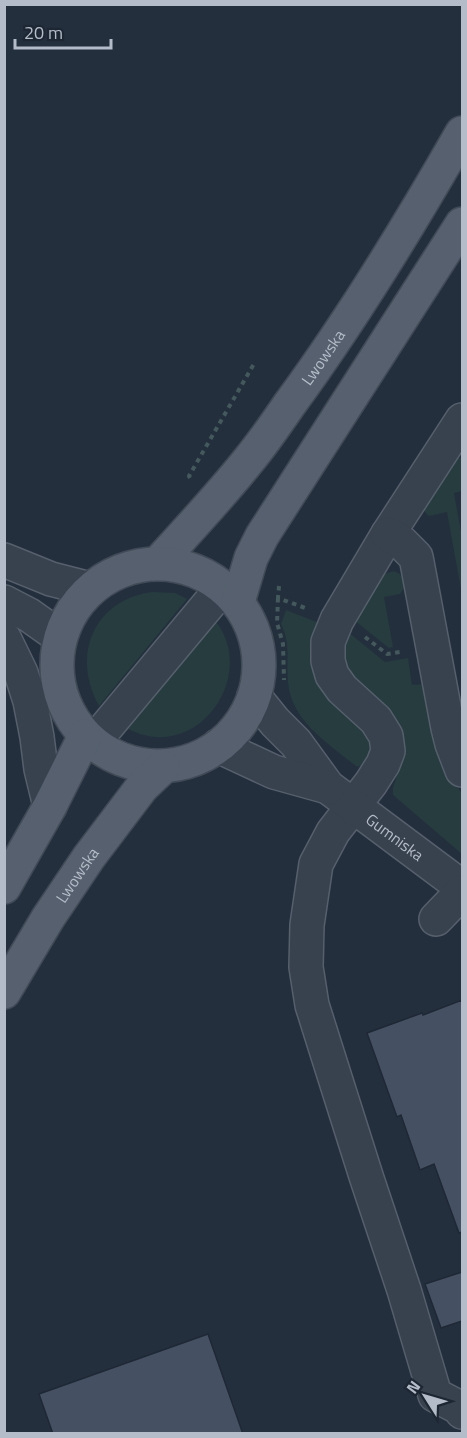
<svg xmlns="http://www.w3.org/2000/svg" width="467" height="1438" viewBox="0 0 467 1438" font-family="'Titillium Web',sans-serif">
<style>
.green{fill:#263c3f}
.building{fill:#455162;stroke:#1f2835;stroke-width:1.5}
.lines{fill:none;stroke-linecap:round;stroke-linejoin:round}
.minor-casing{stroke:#565f6c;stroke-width:36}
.major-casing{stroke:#414a57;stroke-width:36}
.path{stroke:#44595c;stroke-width:4;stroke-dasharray:4.5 4.5;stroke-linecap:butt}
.minor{stroke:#38414e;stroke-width:33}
.major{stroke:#56606e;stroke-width:33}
.labels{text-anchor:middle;stroke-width:4.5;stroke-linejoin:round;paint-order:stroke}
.street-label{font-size:16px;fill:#b4bcc9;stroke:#1d2633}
</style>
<rect width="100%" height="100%" fill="#242f3e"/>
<path class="green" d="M457 458H462V491L454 493 462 537V595L447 512 429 516 422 509Z
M394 571 400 574 406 585 400 594 384 597 393 647 389 648 354 620 382 575Z
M152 592 175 593 187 599 99 706C71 656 93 600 152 592Z
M286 610 319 623 310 640 313 671 320 686 368 733 371 747 368 761 358 767 356 766C329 744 291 721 288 682 286 662 291 643 281 624Z
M216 622C252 667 213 741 155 737 145 736 136 733 128 729Z
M348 632 385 662 408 658 412 685 424 684 455 783 462 794V854L393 795V788L401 763 364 689 343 666V638Z"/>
<path class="building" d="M462 1000V1232L459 1233 434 1164 420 1170 401 1115 397 1117 367 1033 422 1013 423 1015Z
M462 1272V1321L441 1328 425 1284Z
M208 1334 243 1434H53L39 1394Z"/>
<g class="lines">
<g class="minor-casing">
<g id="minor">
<path d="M462 420 388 534 337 620 328 642V661L332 675 342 689 376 720 386 736 388 751 383 764 371 783 333 832 316 864 307 925 306 967 312 1005 366 1176 404 1290 435 1395 460 1408 462 1412"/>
<path d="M388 534 402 543 416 557 448 728 452 744 462 770"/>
<path d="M4 560 51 579 90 589"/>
<path d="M4 602 29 615 60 637"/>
<path d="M4 638 21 673 30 701 37 737 41 769 50 806"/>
<path id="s1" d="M254 696 275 722 296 743 328 787 462 887"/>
<path d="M93 743 223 587"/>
<path d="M218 746 274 772 328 787"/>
<path d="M436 919 462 892"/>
</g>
</g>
<g class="major-casing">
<g id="major">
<path id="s2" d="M158 563C189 529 220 496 248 461 263 443 276 424 289 405 353 318 409 226 462 133"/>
<circle cx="158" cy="665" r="101"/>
<path d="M238 602 251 558 262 536 462 224"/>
<path d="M4 887 50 806 85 736"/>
<path id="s3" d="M4 992 48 918 89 857 142 787 163 767"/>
</g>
</g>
<path class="path" d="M190 478 189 476 255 362
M279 586 278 598 308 609
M278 598 277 623 283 644 284 680
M365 637 387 654 400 652"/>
<use href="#minor" class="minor"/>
<use href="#major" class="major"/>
</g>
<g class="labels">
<g class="street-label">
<text dy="6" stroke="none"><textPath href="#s2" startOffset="264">Lwowska</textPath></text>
<text dy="6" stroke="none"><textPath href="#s1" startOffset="201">Gumniska</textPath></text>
<text dy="6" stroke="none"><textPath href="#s3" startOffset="138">Lwowska</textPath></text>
</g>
</g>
<rect width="467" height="1438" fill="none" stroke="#b4bcc9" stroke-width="12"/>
<g transform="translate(425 1396) rotate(307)" stroke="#1d2633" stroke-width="4.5" paint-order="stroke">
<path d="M0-4.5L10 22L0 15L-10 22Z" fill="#b4bcc9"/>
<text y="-9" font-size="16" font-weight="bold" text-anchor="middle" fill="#b4bcc9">N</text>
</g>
<path d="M15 39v9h96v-9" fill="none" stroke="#b4bcc9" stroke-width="3"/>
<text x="24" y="39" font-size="18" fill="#b4bcc9" stroke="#1d2633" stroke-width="4.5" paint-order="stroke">20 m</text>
</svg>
